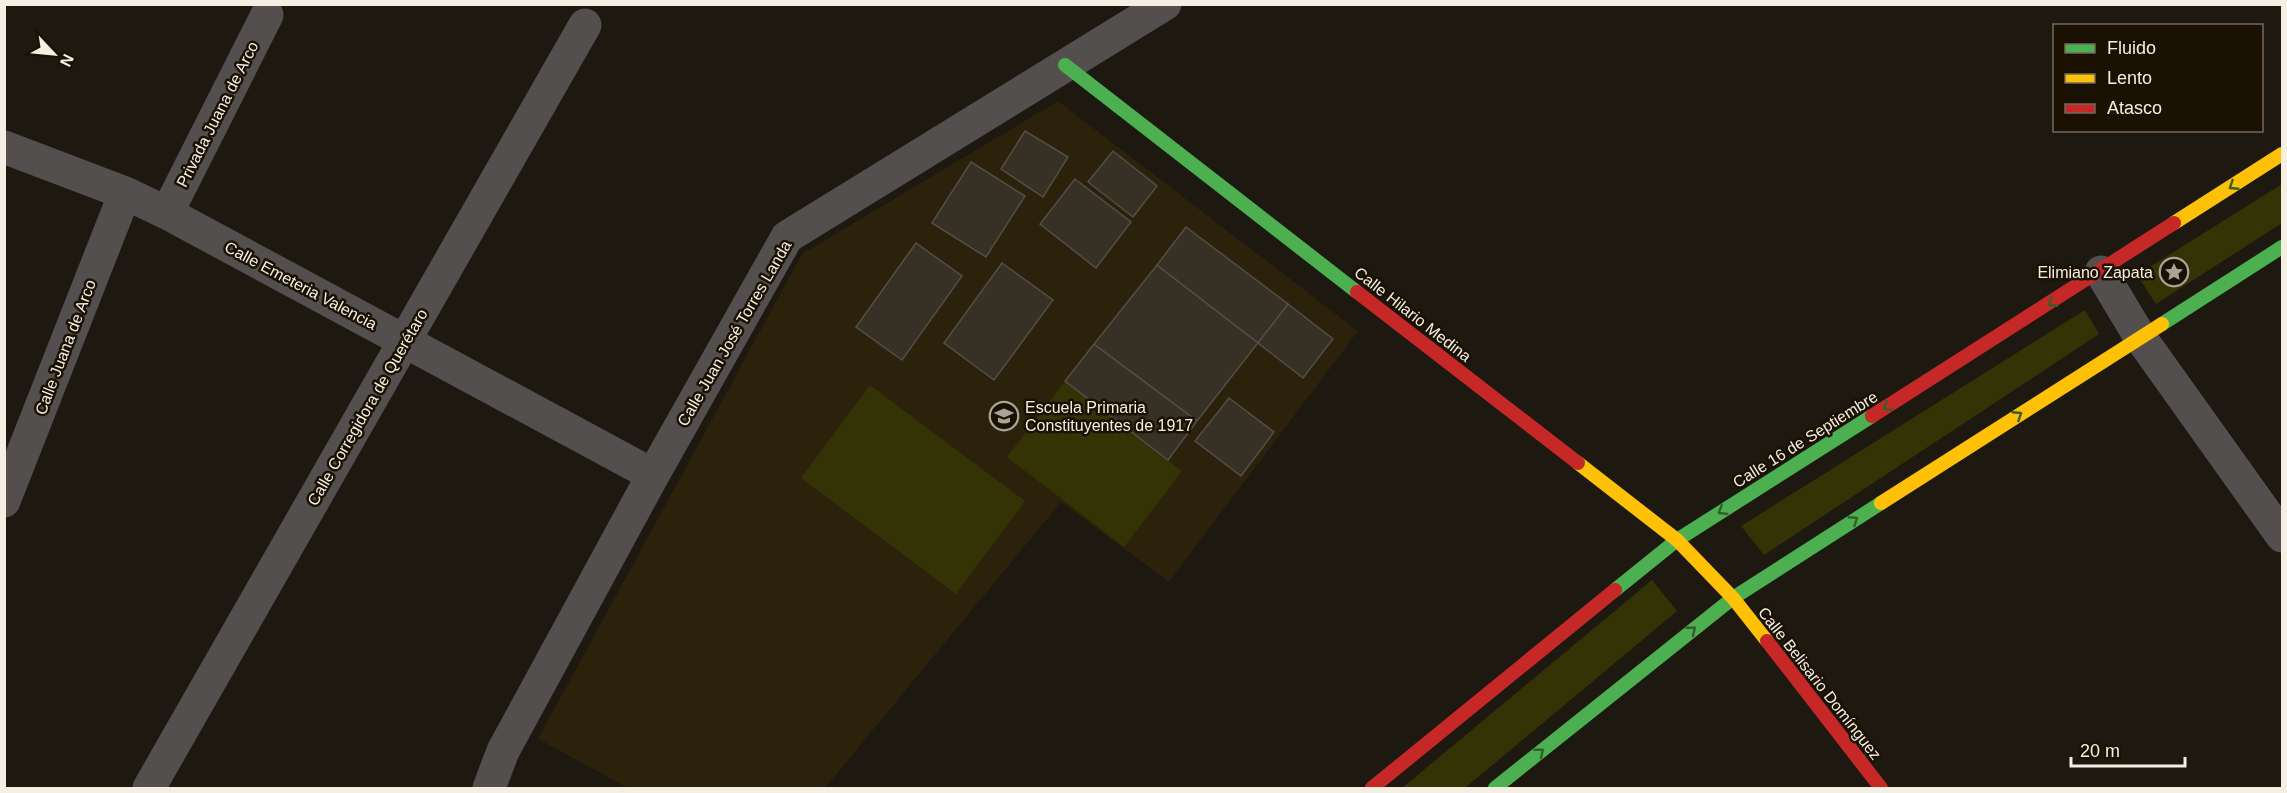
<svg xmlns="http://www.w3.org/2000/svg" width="2287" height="793" viewBox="0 0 2287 793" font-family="Arial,sans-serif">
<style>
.built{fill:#2c210b}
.green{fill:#333305}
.building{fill:#373125;stroke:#534e47;stroke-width:1.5}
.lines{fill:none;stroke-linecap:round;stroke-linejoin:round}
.street{stroke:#534f4e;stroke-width:33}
.fast{stroke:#4caf50;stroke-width:14}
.slow{stroke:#ffc107;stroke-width:14}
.jam{stroke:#c62828;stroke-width:14}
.oneway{stroke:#33602a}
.labels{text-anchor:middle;stroke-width:5;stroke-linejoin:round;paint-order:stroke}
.street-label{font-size:16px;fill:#f4eee3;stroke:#1a1103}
.poi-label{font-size:16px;fill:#f4eee3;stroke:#1a1103;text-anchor:end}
</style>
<rect width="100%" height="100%" fill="#1d1910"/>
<path class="built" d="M1058 101 1358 331 1169 582 1061 502 825 788H628L538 739 802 254Z"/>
<path class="green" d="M2282 184V223L2156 304 2137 275Z
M2085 310 2099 334 1764 555 1741 526Z
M1065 381 1182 471 1124 547 1007 457Z
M870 385 1025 501 956 594 801 478Z
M1652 580 1677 611 1465 788H1402Z"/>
<path class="building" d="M1025 131 1068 157 1043 197 1001 169Z
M1113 151 1157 186 1133 217 1088 182Z
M971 162 1025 196 986 257 932 223Z
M1075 179 1131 222 1096 268 1040 224Z
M1186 227 1288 304 1258 343 1157 265Z
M916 243 962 276 902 360 856 327Z
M1002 263 1053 300 994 380 944 343Z
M1157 265 1258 343 1197 421 1094 344Z
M1288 304 1333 339 1303 378 1258 343Z
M1094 344 1197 421 1168 460 1065 381Z
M1229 398 1274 432 1241 476 1195 441Z"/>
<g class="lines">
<path class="street" d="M4 147 125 193 167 213 653 475
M167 213 267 15
M2101 272 2140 337 2282 536
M4 501 125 193
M149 788 585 25
M489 788 503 751 653 475 787 237 1165 4"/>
<path class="fast" d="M1065 65 1357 292
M2162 324 2282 247
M1615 590 1677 540 1872 416
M1495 788 1733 598 1881 503"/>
<path class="slow" d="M2174 223 2282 154
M1578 463 1677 540 1733 598 1767 641
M1881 503 2162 324"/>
<path class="jam" d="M1357 292 1578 463
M1872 416 2174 223
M1767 641 1881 788
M1372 788 1615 590"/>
</g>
<defs><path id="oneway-chevron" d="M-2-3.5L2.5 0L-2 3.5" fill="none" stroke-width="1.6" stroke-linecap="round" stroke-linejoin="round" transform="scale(1.5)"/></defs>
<g class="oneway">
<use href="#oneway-chevron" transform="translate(2233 186) rotate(147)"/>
<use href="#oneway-chevron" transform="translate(2052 303) rotate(148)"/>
<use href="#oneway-chevron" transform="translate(1887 407) rotate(148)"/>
<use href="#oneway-chevron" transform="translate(2018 415) rotate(-33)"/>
<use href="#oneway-chevron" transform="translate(1722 511) rotate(148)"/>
<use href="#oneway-chevron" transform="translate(1854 520) rotate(-33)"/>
<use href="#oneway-chevron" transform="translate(1692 630) rotate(-39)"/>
<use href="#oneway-chevron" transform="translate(1540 752) rotate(-39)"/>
</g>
<defs>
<g id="sight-ring" transform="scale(1.5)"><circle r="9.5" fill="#1a1103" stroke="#a9a399" stroke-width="1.5"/><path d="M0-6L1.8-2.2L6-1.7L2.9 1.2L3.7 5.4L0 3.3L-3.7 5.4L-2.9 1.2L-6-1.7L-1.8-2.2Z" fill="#a9a399"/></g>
<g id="school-ring" transform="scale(1.5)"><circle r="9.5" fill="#1a1103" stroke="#a9a399" stroke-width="1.5"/><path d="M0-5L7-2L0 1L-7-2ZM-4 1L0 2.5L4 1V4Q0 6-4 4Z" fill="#a9a399"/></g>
</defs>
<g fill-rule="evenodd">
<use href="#sight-ring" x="2174" y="272"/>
<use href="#school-ring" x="1004" y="416"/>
</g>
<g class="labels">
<g class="street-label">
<text transform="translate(217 114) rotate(-63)" y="6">Privada Juana de Arco</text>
<text transform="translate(301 285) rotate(28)" y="6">Calle Emeteria Valencia</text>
<text transform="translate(1413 314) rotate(38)" y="6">Calle Hilario Medina</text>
<text transform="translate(734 333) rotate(-60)" y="6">Calle Juan José Torres Landa</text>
<text transform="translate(65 347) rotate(-69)" y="6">Calle Juana de Arco</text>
<text transform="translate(367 407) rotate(-60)" y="6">Calle Corregidora de Querétaro</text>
<text transform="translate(1805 439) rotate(-32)" y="6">Calle 16 de Septiembre</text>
<text transform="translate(1820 683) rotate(52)" y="6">Calle Belisario Domínguez</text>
</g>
<g class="poi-label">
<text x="2153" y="278">Elimiano Zapata</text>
<text x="1025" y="413" text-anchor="start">Escuela Primaria<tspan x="1025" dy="18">Constituyentes de 1917</tspan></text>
</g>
</g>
<rect width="2287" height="793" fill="none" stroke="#f4eee3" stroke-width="12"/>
<rect x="2053" y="24" width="210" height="108" fill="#1a1103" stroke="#71695d" stroke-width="1.5"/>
<rect x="2065" y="44" width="30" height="9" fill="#4caf50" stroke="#71695d" stroke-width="1.5"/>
<text x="2107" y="54" font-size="18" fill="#f4eee3">Fluido</text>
<rect x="2065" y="74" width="30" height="9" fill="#ffc107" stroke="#71695d" stroke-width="1.5"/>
<text x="2107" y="84" font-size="18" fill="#f4eee3">Lento</text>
<rect x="2065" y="104" width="30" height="9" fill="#c62828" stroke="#71695d" stroke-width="1.5"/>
<text x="2107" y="114" font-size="18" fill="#f4eee3">Atasco</text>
<g transform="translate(54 54) rotate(116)" stroke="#1a1103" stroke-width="4.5" paint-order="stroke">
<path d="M0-4.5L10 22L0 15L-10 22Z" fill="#f4eee3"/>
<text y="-9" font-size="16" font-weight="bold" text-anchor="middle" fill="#f4eee3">N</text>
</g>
<path d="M2071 757v9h114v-9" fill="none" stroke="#f4eee3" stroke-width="3"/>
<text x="2080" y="757" font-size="18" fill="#f4eee3" stroke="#1a1103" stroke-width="4.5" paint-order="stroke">20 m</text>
</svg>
